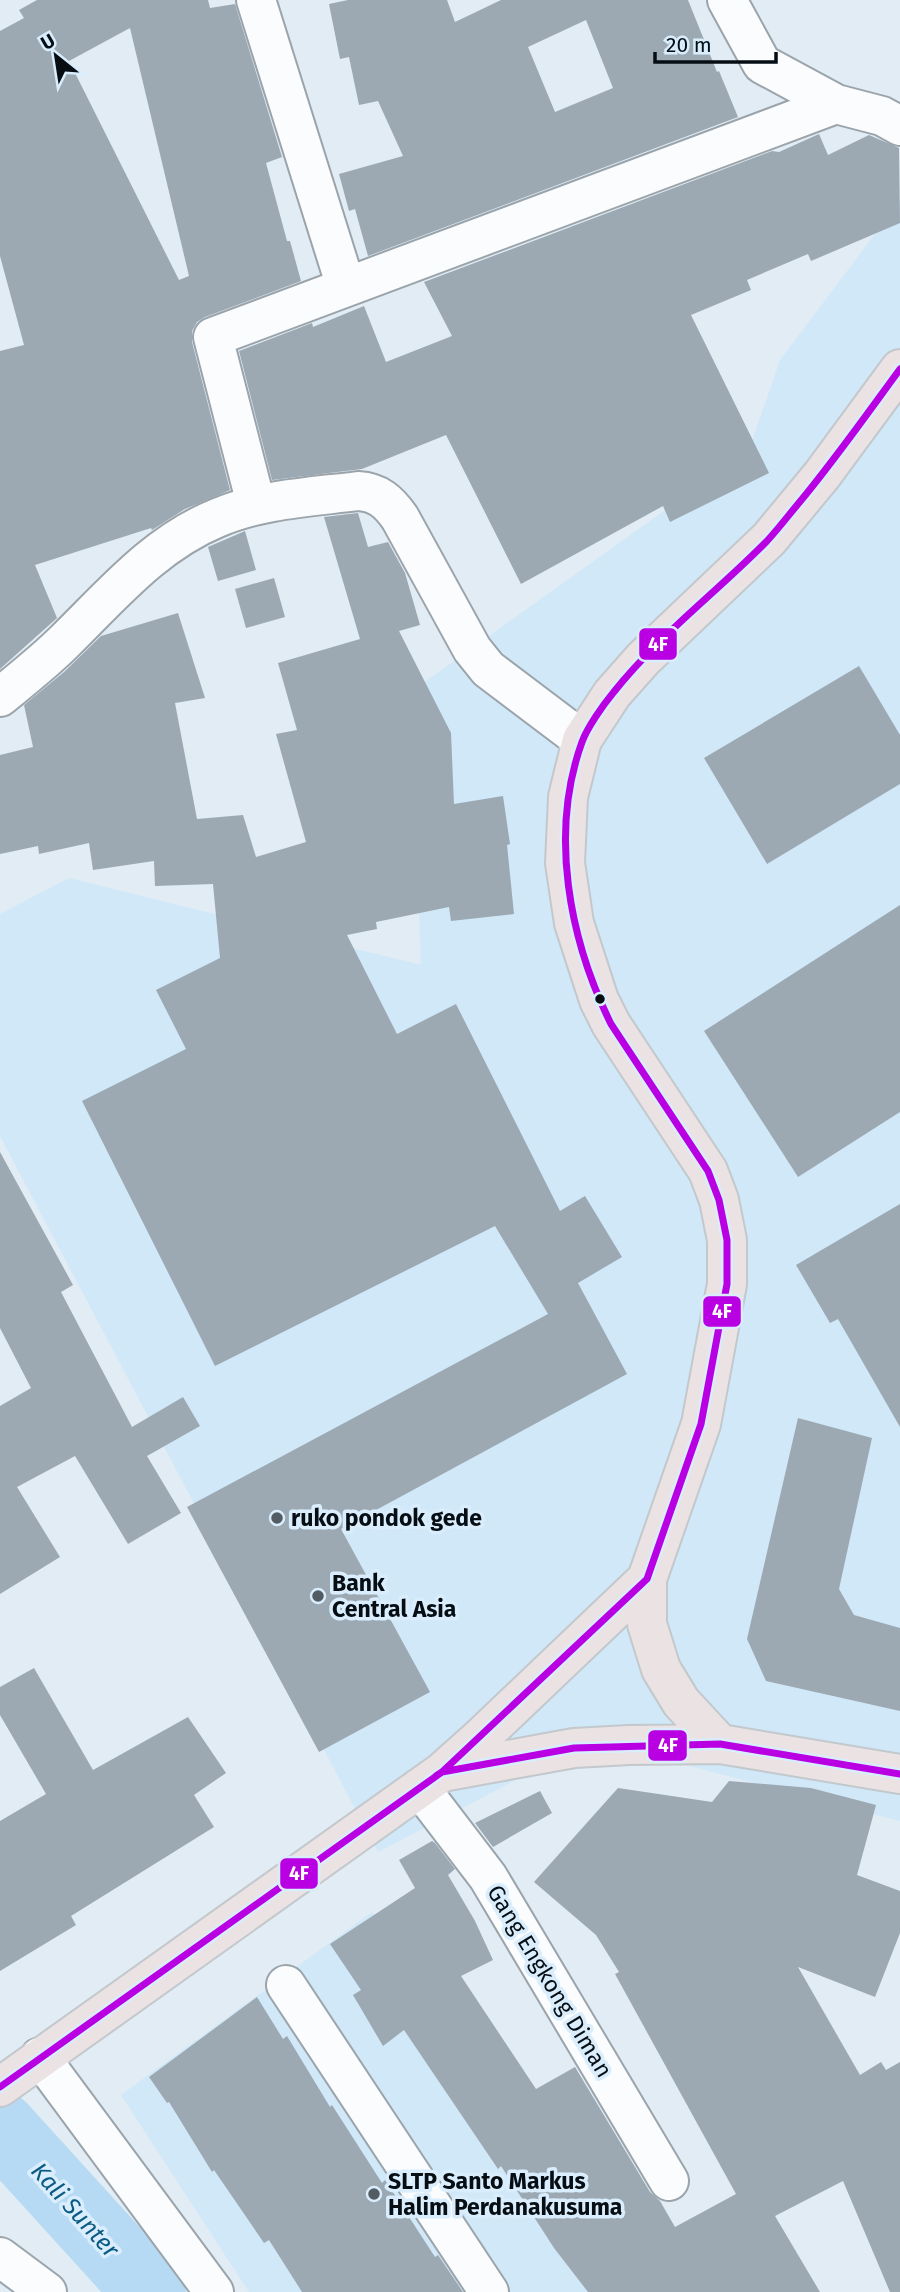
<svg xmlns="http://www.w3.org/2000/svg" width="900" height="2292" viewBox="0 0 900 2292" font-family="'Fira Sans',sans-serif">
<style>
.built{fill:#d0e8f8}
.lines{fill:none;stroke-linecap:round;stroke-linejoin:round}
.river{stroke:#b6daf3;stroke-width:72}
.building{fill:#9ca9b3;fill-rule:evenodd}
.street-casing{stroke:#9ba4ab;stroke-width:42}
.primary-casing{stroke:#c3c8cc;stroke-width:42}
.street{stroke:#fafcfd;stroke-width:38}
.primary{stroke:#eae2e3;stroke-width:38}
.bus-1-casing{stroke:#d9edfc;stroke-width:12}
.bus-1{stroke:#b900e2;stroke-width:7}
.bus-dot{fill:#060e14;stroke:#d9edfc;stroke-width:2.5}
.poi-dot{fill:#535c62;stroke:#d9edfc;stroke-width:2.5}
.labels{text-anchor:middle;stroke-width:7;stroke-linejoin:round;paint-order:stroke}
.poi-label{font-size:23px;font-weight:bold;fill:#060e14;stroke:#d9edfc;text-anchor:start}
.street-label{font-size:23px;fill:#060e14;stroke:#d9edfc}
.water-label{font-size:24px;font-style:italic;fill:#0a5a84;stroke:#d9edfc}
.line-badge{stroke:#d9edfc;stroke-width:2.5}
.badge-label{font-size:19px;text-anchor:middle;font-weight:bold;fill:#fff}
</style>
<rect width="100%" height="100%" fill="#e1ecf4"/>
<path class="built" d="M900 201V1821L640 1753 531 1772 378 1852 0 1136V914L69 878 421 965 411 692 749 450 780 360Z
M372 1912 494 2096 632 2292H249L121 2095Z"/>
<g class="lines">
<path class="river" d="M0 2127 150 2292"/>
</g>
<path class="building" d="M37 0H208L210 8 235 4 282 157 266 163 287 241H290L301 281 205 317 197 322 192 331V342L230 490 185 509 152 530 151 528 35 565 57 618 0 669V351L24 345 0 256V31L24 18 19 10ZM130 28 189 276 179 280 69 61Z
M348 0H447L455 22 501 0H688L717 72 719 71 738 117 368 256 355 209 349 211 339 174 403 156 378 101 359 105 349 57 340 59 329 4ZM586 20 613 88 555 112 528 47Z
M819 134 828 155 869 135 899 148 900 223 811 261 808 254 747 280 751 290 691 315 769 473 670 522 663 506 521 584 446 435 362 469 272 480 239 351 312 323 313 327 364 306 386 362 452 336 424 282 772 151 779 152Z
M358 513 368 547 388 542 405 573 420 625 399 631 451 733 454 804 503 796 510 844 507 845 514 914 451 921 449 907 376 922 377 929 347 935 397 1034 456 1004 560 1211 585 1196 622 1257 578 1283 627 1374 341 1529 430 1692 319 1752 187 1507 548 1314 495 1226 215 1366 82 1101 186 1049 156 990 220 958 213 884 155 886 154 861 93 870 89 843 39 854 38 846 0 854V755L33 747 24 705 64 672 101 636 178 613 205 698 175 703 197 819 243 815 256 857 306 842 276 734 297 730 278 663 360 639 324 517Z
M245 531 256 570 218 581 208 547Z
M274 578 285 617 246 628 235 589Z
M859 666 900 735V784L767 864 704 758Z
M900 905V1112L798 1177 704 1031Z
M0 1152 73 1285 61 1292 132 1427 183 1397 200 1426 147 1456 181 1513 128 1544 75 1456 17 1487 60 1557 0 1594V1406L31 1388 0 1328Z
M900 1204V1427L838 1319 830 1323 796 1265Z
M798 1418 872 1438 839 1589 854 1615 900 1628V1711L766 1681 747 1639Z
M34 1668 93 1770 188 1717 226 1773 194 1795 214 1827 71 1916 76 1925 0 1971V1821L46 1794 0 1715V1687Z
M729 1781 811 1788 876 1805 857 1875 900 1891V1933L875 1997 798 1967 860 2075 881 2062 886 2070 900 2062V2292H890L843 2181 775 2216 820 2292H588L554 2248 501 2166 498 2169 404 2030 383 2046 353 1995 361 1990 330 1944 415 1888 399 1860 432 1841 435 1843 455 1869 448 1875 475 1921 493 1960 461 1976 536 2089 575 2067 650 2192 660 2201 675 2227 736 2194 615 1974 619 1972 596 1935 534 1882 618 1788 712 1802Z
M540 1791 552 1813 493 1847 475 1823Z
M257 1997 283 2039 287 2036 330 2107 332 2105 382 2183 385 2180 435 2257 438 2255 463 2292H302L269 2240 264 2243 214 2170 212 2172 169 2102 167 2103 149 2077Z"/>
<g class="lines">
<g class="street-casing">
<path id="street" d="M256 0 346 287
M727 0 762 64 836 104 882 116 900 126
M256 504 213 337 836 104
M0 697C22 679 45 661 65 641 112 595 154 544 217 518 261 499 311 497 358 491 378 492 389 502 400 518L472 649 488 669 582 740
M420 1788 488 1877 669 2181
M286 1985 489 2292
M40 2057 214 2292
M0 2257 47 2292"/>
</g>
<g class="primary-casing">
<path id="primary" d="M647 1579V1624L661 1669 681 1702 720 1744
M442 1772 574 1748 629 1745 720 1744 900 1774
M0 2087 442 1772 478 1740 647 1579 701 1424 727 1284V1240L719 1200 708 1171 611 1024 599 1000 574 923 565 863 568 797 582 740 612 694 643 659 769 539 822 475 900 369"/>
</g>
<use href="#street" class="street"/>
<use href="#primary" class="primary"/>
<g class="bus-1-casing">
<path id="bus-1" d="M436 1776 442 1772 574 1748 720 1744 900 1774
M0 2087 442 1772 647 1579 701 1424 727 1284V1240L719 1200 708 1171 611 1024C569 939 549 833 582 742 587 728 603 705 613 693 658 636 717 592 767 541 778 529 788 516 798 504 834 461 867 414 900 369"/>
</g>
<use href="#bus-1" class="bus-1"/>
</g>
<circle class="bus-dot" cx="600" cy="999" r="6"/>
<g class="poi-dot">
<circle cx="277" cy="1518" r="7"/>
<circle cx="318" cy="1596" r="7"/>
<circle cx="374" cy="2194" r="7"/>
</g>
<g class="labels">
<g class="poi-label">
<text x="291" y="1526">ruko pondok gede</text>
<text x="332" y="1591">Bank<tspan x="332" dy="26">Central Asia</tspan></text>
<text x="388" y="2189">SLTP Santo Markus<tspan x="388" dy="26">Halim Perdanakusuma</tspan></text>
</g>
<g class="street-label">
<text transform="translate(550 1981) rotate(59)" y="8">Gang Engkong Diman</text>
</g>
<g class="water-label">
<text transform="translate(75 2210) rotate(48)" y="8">Kali Sunter</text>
</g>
</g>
<g class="line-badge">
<rect x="638" y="627" width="40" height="34" rx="7" fill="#b900e2"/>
<rect x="702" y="1295" width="40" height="33" rx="7" fill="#b900e2"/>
<rect x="647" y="1729" width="41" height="33" rx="7" fill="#b900e2"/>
<rect x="279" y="1857" width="40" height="33" rx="7" fill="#b900e2"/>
</g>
<g class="badge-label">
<text x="658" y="651">4F</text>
<text x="722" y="1318">4F</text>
<text x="668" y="1752">4F</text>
<text x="299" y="1880">4F</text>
</g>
<g transform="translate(56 56) rotate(330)" stroke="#d9edfc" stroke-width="5" paint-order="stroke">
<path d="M0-5L12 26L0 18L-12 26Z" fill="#060e14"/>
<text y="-10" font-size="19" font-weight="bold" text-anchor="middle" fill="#060e14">U</text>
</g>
<path d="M655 52v10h121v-10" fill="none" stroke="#060e14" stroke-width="3.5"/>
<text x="666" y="52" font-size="21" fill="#060e14" stroke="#d9edfc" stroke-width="5" paint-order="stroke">20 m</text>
</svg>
